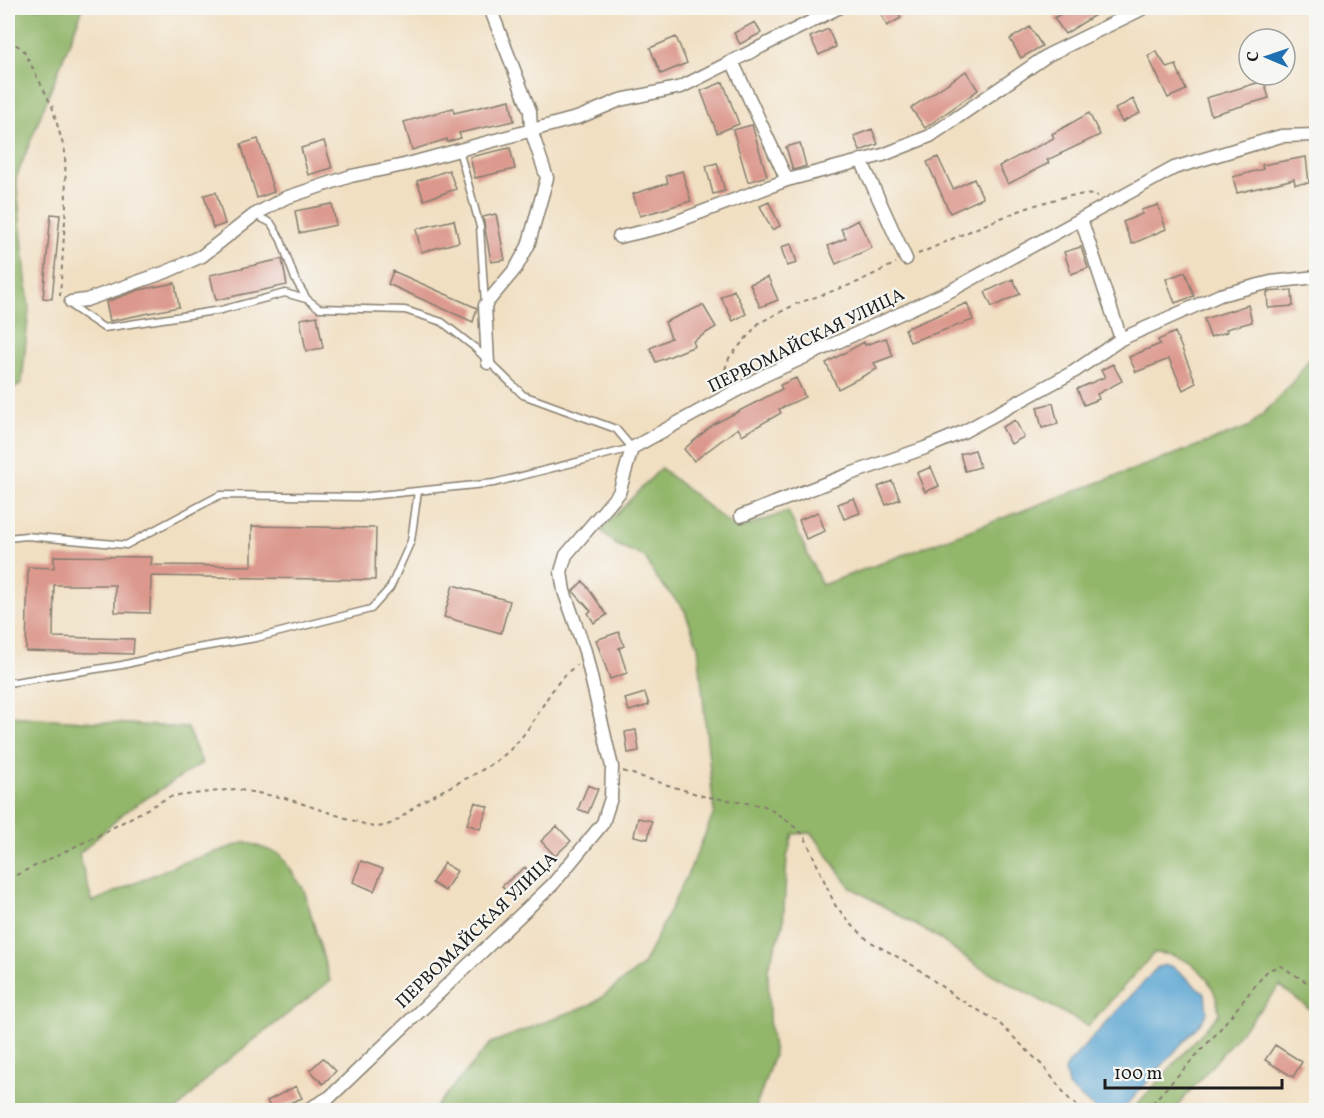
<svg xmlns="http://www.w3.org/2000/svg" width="1324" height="1118" viewBox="0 0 1324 1118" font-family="Vollkorn,serif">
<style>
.forest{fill:#92b66b;stroke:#576944;stroke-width:1.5}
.water{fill:#5aa5d2;stroke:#3b6077;stroke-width:1.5}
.building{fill:#dc988d}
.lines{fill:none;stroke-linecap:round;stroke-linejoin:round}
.service-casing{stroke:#867e6f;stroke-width:9}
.minor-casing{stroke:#867e6f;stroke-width:15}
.path{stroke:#867e6f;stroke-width:2;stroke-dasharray:4.5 4.5;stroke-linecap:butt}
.service{stroke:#fff;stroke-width:6}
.minor{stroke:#fff;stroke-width:12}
.labels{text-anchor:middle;stroke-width:4.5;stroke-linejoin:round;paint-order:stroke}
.street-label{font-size:18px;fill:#1c1c1c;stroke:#f6f6f2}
</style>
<rect width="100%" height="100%" fill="#f6f6f2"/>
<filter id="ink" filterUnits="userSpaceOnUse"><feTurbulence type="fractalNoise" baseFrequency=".0167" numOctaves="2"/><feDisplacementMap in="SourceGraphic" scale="12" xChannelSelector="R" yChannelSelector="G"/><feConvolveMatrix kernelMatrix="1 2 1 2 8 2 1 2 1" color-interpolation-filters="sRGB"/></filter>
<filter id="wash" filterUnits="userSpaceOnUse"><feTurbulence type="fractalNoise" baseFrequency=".008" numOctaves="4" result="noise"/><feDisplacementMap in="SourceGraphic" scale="24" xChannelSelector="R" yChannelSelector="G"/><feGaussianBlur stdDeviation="1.35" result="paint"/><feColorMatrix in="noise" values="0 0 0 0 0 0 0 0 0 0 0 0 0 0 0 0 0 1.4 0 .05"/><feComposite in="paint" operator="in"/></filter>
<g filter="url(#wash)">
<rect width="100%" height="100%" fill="#f1dfc2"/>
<path class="forest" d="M8 8H83L16 178 29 309 22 383 8 392Z
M1316 347V1014L1280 986 1174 1110H1132L1219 1014C1216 977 1190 954 1154 953L1088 1026 979 967 935 936 850 887 812 833 793 834 787 857 783 925 768 968 769 1019 774 1055 755 1110H433L491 1043 594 1003 643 965 692 865 714 813 698 646 684 609 657 579 645 557 615 544 601 530 661 468 737 530 788 511 822 585 1248 427C1277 403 1298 379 1316 347Z
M8 716 187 728 202 763 125 812 79 854 92 902 176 865 246 842 280 854 304 890 330 981 218 1068 177 1110H8Z"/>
<path class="water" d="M1167 965 1175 968 1205 994 1207 1012 1202 1021 1124 1108 1096 1110 1068 1086 1065 1070 1069 1063 1152 973 1158 967Z"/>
<g id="blocks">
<path class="building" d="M878 8H895L901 18 887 26Z
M1071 8H1106L1065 34 1054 18Z
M755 22 761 33 740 44 734 33Z
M1030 27 1042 46 1021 58 1010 39Z
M828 29 836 47 819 55 810 37Z
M676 37 687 63 661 74 650 48Z
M1156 51 1167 68 1176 65 1186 90 1168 98 1148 56Z
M966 71 978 90 925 128 911 108Z
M1264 81 1269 98 1211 115 1206 98Z
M723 82 739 124 717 133 701 91Z
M1133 99 1140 113 1122 122 1115 109Z
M510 100 514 121 459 133 461 138 447 142V139L412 150 404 122 453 108 454 113Z
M1089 113 1100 135 1047 160 1049 163 1008 184 999 166 1054 138 1052 134Z
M752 125 767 176 748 182 733 130Z
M872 129 878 144 860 151 854 136Z
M258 139 274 192 257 198 241 144Z
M324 141 332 168 308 175 301 148Z
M800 143 806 166 793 170 786 147Z
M510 148 515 169 475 178 470 157Z
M938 157 953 189 974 179 983 198 950 213 927 162Z
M1306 157 1309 183 1295 184 1294 179 1237 193 1233 177 1263 169 1262 165Z
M717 163 725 191 713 194 706 166Z
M449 170 456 189 424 200 417 181Z
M682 171 691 201 640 216 633 194 668 183 666 176Z
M216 192 225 224 213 228 204 195Z
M769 202 780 226 772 230 760 206Z
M332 204 336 225 299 233 295 211Z
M1158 205 1166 229 1132 244 1123 222 1142 214 1141 210Z
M51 214 60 215 52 299 43 298Z
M496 214 505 260 491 262 483 217Z
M454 220 459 242 421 252 416 229Z
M858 220 872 248 836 264 828 246 846 238 841 229Z
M791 244 797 263 787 266 781 247Z
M1081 247 1088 268 1071 274 1064 252Z
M282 259 287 285 216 300 210 275Z
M393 271 477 308 473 322 388 284Z
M1185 272 1194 296 1175 303 1166 279Z
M768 277 778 300 760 307 750 284Z
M1013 279 1020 294 992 307 985 292Z
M175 283 179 307 110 321 106 302 139 290Z
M734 290 746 314 733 321 721 297Z
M1292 290 1293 306 1268 308 1267 292Z
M967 303 973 320 910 342 905 329Z
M703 305 716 327 693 341 695 346 656 362 650 348 671 338 665 322Z
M1248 305 1252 322 1226 329 1227 332 1210 337 1204 319Z
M317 316 323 348 306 351 300 319Z
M1175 332 1196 383 1183 390 1169 359 1136 372 1129 357 1160 344 1158 340Z
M886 338 893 356 874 363 877 369 838 389 826 363 864 342 865 345Z
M1113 364 1122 381 1097 394 1099 399 1084 405 1077 389 1105 377 1101 370Z
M796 378 805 397 779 409 781 413 742 435 738 428 694 461 684 449 714 424 782 389 780 385Z
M1053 403 1058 424 1042 428 1037 407Z
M1015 420 1024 437 1011 444 1002 427Z
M975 450 980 467 965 471 960 454Z
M931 467 939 486 925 492 917 473Z
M892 481 900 499 886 505 878 487Z
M854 498 860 513 844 519 838 504Z
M818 512 825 531 806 539 799 520Z
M252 526 376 528 375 580 151 576 150 613 115 612V585H54L53 637 134 639 133 654 26 651 28 567 54 568V556L152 557 151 565 252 566Z
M583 581 607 615 594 623 588 613 591 611 573 591Z
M453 585 510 601 501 633 444 617Z
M619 632 624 646 619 648 627 673 610 679 596 640Z
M645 693 649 705 629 711 625 699Z
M636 730 639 751 628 753 625 732Z
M588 785 598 789 588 813 578 809Z
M475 802 488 807 480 829 467 824Z
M638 818 652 821 648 839 634 836Z
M557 826 571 841 555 856 541 841Z
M361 861 383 869 374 891 353 882Z
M444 863 457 871 445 891 432 883Z
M525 867 535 879 512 898 502 886Z
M1275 1045 1302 1062 1293 1077 1265 1060Z
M323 1058 336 1071 323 1084 310 1070Z
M296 1086 302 1098 272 1110 267 1101Z"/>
</g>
</g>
<g filter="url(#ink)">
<use href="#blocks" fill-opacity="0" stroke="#867e6f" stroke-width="1.5"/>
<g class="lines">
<g class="service-casing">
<path id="service" d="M459 150 480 227 485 304
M71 302 74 308 104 328 221 310 285 293 306 299
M8 538 26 536 126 545 220 495 359 497 494 483 632 448 616 429 523 395 474 347 442 322 405 310 319 308 307 299 295 279 281 240 271 223 255 215
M8 683 122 665 185 650 256 638 371 609 390 588 411 541 418 491"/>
</g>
<g class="minor-casing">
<path id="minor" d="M732 61 787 180
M861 160 906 259
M1081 219 1121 339
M619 237 662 227 787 180 883 155 930 136 1048 55 1144 8
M71 302 86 300 166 272 202 256 254 215 285 198 351 176 404 165 580 117 620 100 681 87 838 8
M488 363 485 305 516 268 528 246 547 178 531 130 530 111 490 8
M741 516 850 474 925 448 963 432 1075 371 1121 339 1220 295 1271 282 1316 277
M307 1110 330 1097 553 884 603 823 611 798 612 767 585 651 564 591 561 572 566 555 619 493 632 448 763 376 950 291 1174 168 1281 136 1316 135"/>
</g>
<path class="path" d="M8 40 23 49 52 106 65 152 66 205 60 296
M918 254C957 238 1061 185 1098 196
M719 386 729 358 759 323 796 304 858 282 896 263
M623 771 703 796 765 806 785 819 804 835 835 905 851 924 869 941 914 966 957 998 997 1021 1042 1065 1070 1100 1083 1110
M8 879 101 834 169 797 235 789 285 798 373 827C394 827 402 816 417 805 454 781 497 771 524 734 543 710 551 683 577 665
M1146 1110 1216 1034 1268 970 1281 966 1316 988"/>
<use href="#service" class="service"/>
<use href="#minor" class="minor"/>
</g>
</g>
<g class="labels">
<g class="street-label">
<text transform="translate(806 340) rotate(-26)" y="6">ПЕРВОМАЙСКАЯ УЛИЦА</text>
<text transform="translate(476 930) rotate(-44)" y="6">ПЕРВОМАЙСКАЯ УЛИЦА</text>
</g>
</g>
<rect width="1324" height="1118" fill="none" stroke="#f6f6f2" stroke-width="30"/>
<g transform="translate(1267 57) rotate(272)"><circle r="28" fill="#f6f6f2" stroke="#9f9f9c" stroke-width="1.5"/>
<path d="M0-4.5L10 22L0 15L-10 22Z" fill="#1f6fb2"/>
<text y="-9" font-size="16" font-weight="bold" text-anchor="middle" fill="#1c1c1c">С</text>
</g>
<path d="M1105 1079v9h177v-9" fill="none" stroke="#1c1c1c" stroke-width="3"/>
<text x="1114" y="1079" font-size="18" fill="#1c1c1c" stroke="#f6f6f2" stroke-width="4.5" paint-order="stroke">100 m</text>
</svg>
